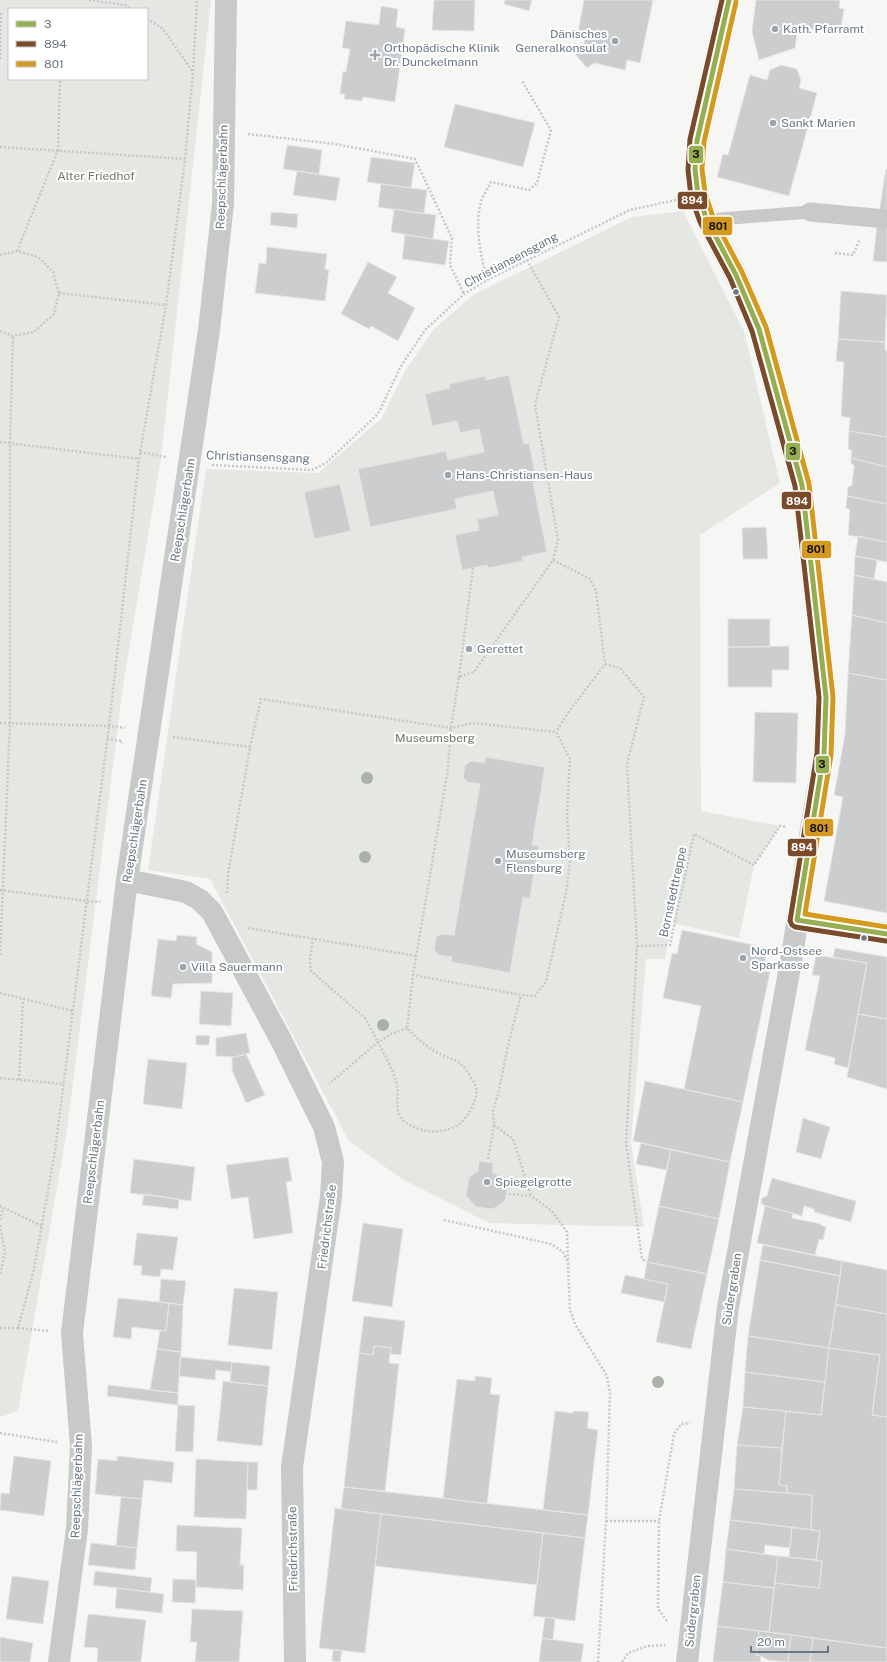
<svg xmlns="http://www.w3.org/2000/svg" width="887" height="1662" viewBox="0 0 887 1662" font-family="'Public Sans',sans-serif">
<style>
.green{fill:#e5e7e3;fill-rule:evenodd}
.building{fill:#cccdce;stroke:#e5e5e4}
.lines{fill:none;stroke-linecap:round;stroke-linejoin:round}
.path{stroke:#c6c7c8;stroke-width:2.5;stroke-dasharray:2 2;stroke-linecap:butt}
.service{stroke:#c8caca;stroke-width:13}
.pedestrian{stroke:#c8caca;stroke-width:19}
.minor{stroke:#c8caca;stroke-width:22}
.bus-1-casing{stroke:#fff;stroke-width:8}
.bus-2-casing{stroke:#fff;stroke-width:8}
.bus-3-casing{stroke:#fff;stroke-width:8}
.bus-1{stroke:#96ae51;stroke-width:5}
.bus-2{stroke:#7a4b2a;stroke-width:5}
.bus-3{stroke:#d49a20;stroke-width:5}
.tree{fill:#aab2a7}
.poi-dot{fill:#9aa4aa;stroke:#fff;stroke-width:1.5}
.bus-dot{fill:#697882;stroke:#fff;stroke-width:1.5}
.labels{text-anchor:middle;stroke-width:4;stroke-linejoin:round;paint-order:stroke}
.poi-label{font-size:12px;fill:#697882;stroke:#fff;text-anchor:start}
.park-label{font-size:12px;fill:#6c7a67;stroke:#fff}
.street-label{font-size:12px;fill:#697882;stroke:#fff}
.line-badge{stroke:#fff;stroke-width:1.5}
.badge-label{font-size:11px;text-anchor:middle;font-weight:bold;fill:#fff}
.pale-badge-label{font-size:11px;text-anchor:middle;font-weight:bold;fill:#111}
</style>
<rect width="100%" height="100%" fill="#f6f6f5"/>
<path class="green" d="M0 0H211L161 458 123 686 67 1130 18 1411 0 1417ZM9 9H147V79H9Z
M683 211 744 331 780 483 700 535 701 811 780 826 754 865 739 938 672 923 665 959H646L631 1143 644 1227 489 1223 402 1179 349 1141 210 879 148 870 206 469 318 473 382 418 405 371 433 330 473 295 632 217Z"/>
<path class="building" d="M434 0H475L474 31 432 30Z
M505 0H532L529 11 504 4Z
M584 0H653L640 63 627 60 625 70 594 63 587 68 575 54 583 48 586 34 578 32Z
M756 0H840L839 8 844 9 840 33 798 27 795 48 759 60 752 31Z
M381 6 398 9 396 27 405 29 395 102 363 97 362 101 344 99 345 94H340L343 71 346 72 350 49 342 48 346 21 379 25Z
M781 65 797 69 801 80 799 88 817 93 789 196 717 177 723 154 728 155 750 75 767 80 770 70Z
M455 104 535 123 523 167 444 147Z
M287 145 322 150 319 174 283 169Z
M371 157 415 163 411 188 367 182Z
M886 169 887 170V214L879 213Z
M297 171 340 178 336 201 293 195Z
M381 184 427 190 424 214 378 207Z
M394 209 436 215 433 239 391 232Z
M271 212 298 214 297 228 270 225Z
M877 224 887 225V262L873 261Z
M405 235 449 241 445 265 402 259Z
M267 247 327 254 325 269 329 270 325 301 255 293 259 263 266 264Z
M368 262 397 277 388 293 415 308 398 341 371 326 369 329 341 314Z
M841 291 887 295 885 342 838 339Z
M838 339 885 342V350H887V437L849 431 850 418 841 416 844 362 836 361Z
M509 375 524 444 529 443 537 482H533L547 552 522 557 523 561 488 568 487 565 462 570 455 535 479 530 477 519 498 515 493 491 455 499 457 509 370 527 358 469 446 451 448 460 484 452 479 429 460 433 457 421 432 426 425 394 450 388 449 384 485 376 486 380Z
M849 431 887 437V467L851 458 852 450 848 449Z
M851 458 887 467V504L847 496 848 487 852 485 854 466 851 463Z
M340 484 351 531 314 539 304 492Z
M847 496 887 504V542L848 535 850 510 846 508Z
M766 527 768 559H743L742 528Z
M858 536 887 542V562L855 556Z
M855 556 877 560 874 579 854 575Z
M854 575 887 582V623L852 615Z
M852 615 887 623V680L848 673Z
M728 619H770V647H728Z
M789 646V670H772V687H728V647Z
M848 673 887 680V913L824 901 843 797 834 795 845 734Z
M755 712 798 713 796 783 753 782Z
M486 757 545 767 532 845 539 846 534 872 530 899 523 897 510 973 451 962 452 957 438 955 434 949 436 937 442 934 454 935 480 784 467 782 463 777 465 765 471 761 484 763Z
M682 930 768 948 763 971 770 972 743 1102 684 1089 701 1006 663 998 672 953 677 954Z
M177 935 197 937 196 944 212 952V983L173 984 171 998 151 996 158 939 176 941Z
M835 948 887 957V1019L858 1014 867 963 833 957Z
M816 955 867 963 848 1068 834 1064 835 1058 805 1050 820 976 812 975Z
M201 991 233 993 231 1026 199 1024Z
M858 1014 887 1019V1089L847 1077Z
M246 1033 250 1053 235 1057 216 1056V1038Z
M196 1035 210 1036 209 1045H196Z
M246 1054 265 1095 246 1103 232 1070V1057H235Z
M148 1059 187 1063 182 1109 143 1104Z
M645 1081 743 1102 730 1162 633 1141Z
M803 1118 830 1127 821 1159 796 1152Z
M641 1143 671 1150 666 1170 636 1164Z
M671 1150 730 1162 719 1219 659 1206Z
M288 1157 292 1181 286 1182 293 1233 254 1239 248 1197 231 1199 226 1165Z
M134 1159 195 1167 191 1201 130 1193Z
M479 1161 493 1163V1173L502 1177 508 1187 505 1201 493 1209 476 1207 466 1196 469 1177 478 1171Z
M772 1178 856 1201 851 1222 814 1212V1209L804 1206 802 1216 765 1206 761 1203 762 1198 767 1196Z
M144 1194 179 1199 178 1209 142 1205Z
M659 1206 719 1219 707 1274 647 1262Z
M765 1206 793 1213 792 1218 821 1224V1225L826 1227 823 1240 819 1239 815 1255 757 1243Z
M363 1223 403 1229 392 1307 352 1301Z
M137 1233 178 1237 173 1270 161 1269 160 1277 141 1275 142 1266 133 1265Z
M763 1245 842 1261 840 1276 760 1260Z
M760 1260 840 1276 829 1348 748 1336Z
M842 1261 887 1270V1314L836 1305Z
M647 1262 707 1274 691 1349 656 1342 668 1284 644 1279Z
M625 1275 668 1284 664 1302 621 1293Z
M161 1279 186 1281 183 1305 159 1302Z
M234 1288 278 1292 272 1350 228 1345Z
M118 1298 169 1303 166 1331 132 1327 131 1339 113 1337Z
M169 1303 183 1305 181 1352 157 1349 160 1330 166 1331Z
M836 1305 887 1314V1417L872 1415 880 1355 829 1348Z
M364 1316 405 1321 401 1355 390 1354 391 1348 374 1346 373 1355 359 1353Z
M748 1336 829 1348 825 1382 745 1372Z
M374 1346 391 1348 389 1363 399 1364 385 1491 344 1487 359 1353 373 1355Z
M829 1348 880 1355 872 1415 887 1417V1648L769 1632 775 1583 819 1588 822 1561 816 1560 820 1531 811 1530 812 1495 787 1493V1486L779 1485 786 1411 821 1415Z
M157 1349 181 1352 178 1393 150 1390Z
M180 1357 232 1362 231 1372 216 1370 215 1380 179 1376Z
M232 1362 270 1366 268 1386 230 1382Z
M745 1372 825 1382 821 1415 743 1407Z
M475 1376 492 1378 490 1394 500 1395 487 1504 443 1498 457 1379 475 1381Z
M223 1381 268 1386 262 1446 217 1441Z
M108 1385 178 1393V1405L107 1396Z
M178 1405 195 1406 193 1452 175 1451Z
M743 1407 786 1411 782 1448 737 1445Z
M555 1411 573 1413V1411L589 1412 587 1428 598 1430 588 1515 543 1510Z
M737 1445 782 1448 779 1485 787 1486V1493L734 1489Z
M14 1456 51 1461 44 1516 0 1510 1 1493 9 1494Z
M117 1456 174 1462 172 1483 144 1480 142 1499 95 1494 98 1459 117 1461Z
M196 1459 248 1462 246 1519 194 1517Z
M248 1462H258L257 1490H247Z
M344 1487 588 1515 585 1538 341 1509Z
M734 1489 812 1495 811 1530 730 1520Z
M121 1497 142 1499 137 1548 116 1546Z
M335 1508 381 1514 365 1653 319 1648Z
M381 1514 543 1533 537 1585 375 1566Z
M730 1520 792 1527 790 1548 765 1545 764 1554 726 1549Z
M177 1525 242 1528 240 1565H244L243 1590 196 1587 197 1552 176 1551Z
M792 1527 820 1531 816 1560 789 1557Z
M543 1533 585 1538 575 1621 533 1616Z
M91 1543 137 1548 135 1570 88 1565Z
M726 1549 778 1556 774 1588 723 1582Z
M778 1556 822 1561 819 1588 775 1583Z
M95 1571 152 1578 150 1592 93 1585Z
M12 1576 49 1581 43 1624 6 1619Z
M173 1579 196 1580 195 1603 172 1602Z
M723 1582 774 1588 769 1632 717 1626Z
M117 1588 164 1594 162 1613 115 1608Z
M192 1609 243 1611 239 1662H195L197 1642H190Z
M88 1614 146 1620 141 1662H97L98 1648 84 1647Z
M545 1617 555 1618 553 1640 542 1638Z
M717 1626 759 1631 756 1655 761 1656 760 1662H713Z
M759 1631 791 1635 788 1662 768 1660 761 1656 756 1655Z
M791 1635 813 1638 810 1662H788Z
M0 1637 33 1643 30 1662H0Z
M542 1638 584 1644 581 1662H539Z
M813 1638 887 1648V1662H810Z
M333 1650 342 1651 340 1662 332 1661Z"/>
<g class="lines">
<path class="path" d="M89 0 125 5 132 9
M0 14H1L0 61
M147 19 162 28 193 72
M248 134 335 144 415 159 452 238 450 265 464 294
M0 147 185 159
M17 251 58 150 60 79
M835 253 853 255 860 239
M0 255 17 251 38 257 53 272 59 293 54 314 34 332 13 336 0 331
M527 260 559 317 535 404 558 540 553 560 474 672 459 677 451 728 448 769 413 975 521 995 535 996 546 982 566 892 570 861 567 814 570 759 556 732
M487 280C481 256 474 225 481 202 483 195 488 188 491 182L529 190 537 183 551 130 522 81
M59 293 166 305
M0 442 139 459
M140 452 166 457
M212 465 312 470 326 463 378 414 401 366 425 330 464 294 487 280 630 210 676 200
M553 560 590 579 596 591 605 664 570 710 556 732
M605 664 620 668 644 697 627 764 637 946 626 1143 642 1259 647 1262
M459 677 473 568
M0 723 109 726 125 728
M173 737 250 747
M107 739 122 741 121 743
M0 890 87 901 99 902 100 901
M227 893 228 874 250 747 261 699 451 728 473 723 556 732
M248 928 417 956
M313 938 310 960 311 971 365 1018 378 1042 329 1084
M637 946 670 945 694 834 754 865 780 826 786 827
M0 955 10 724V443L13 336
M0 993 74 1011
M407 1028 391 1034 378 1042C384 1054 392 1067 396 1081 401 1094 392 1110 404 1121 418 1133 443 1135 458 1125 465 1120 471 1110 474 1103 476 1097 478 1091 475 1085 472 1079 467 1070 462 1065 456 1059 447 1058 440 1054 428 1048 416 1038 407 1028L413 975
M0 1078 64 1084
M19 1080 23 999
M494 1125 513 1139 531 1196
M488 1159 494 1125 493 1110 498 1095 508 1045 521 995
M509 1194 531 1196 552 1211 567 1232 568 1260
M0 1206 42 1226
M0 1220 3 1208
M444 1220 551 1244 563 1252 568 1263 570 1310 575 1324 607 1376 610 1393 606 1521 598 1662
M0 1225 5 1253 0 1274
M0 1328H18L34 1269 55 1151 109 726 139 459 166 305 185 159 193 72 197 0
M18 1328 48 1331
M0 1433 57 1442
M606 1521H659
M667 1621 658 1609 659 1521 674 1434 681 1424 690 1423
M622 1662 628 1653 648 1646 665 1645"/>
<path class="service" d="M707 220 810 212"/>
<path class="pedestrian" d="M810 212 887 219"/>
<path class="minor" d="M127 880 186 892 200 900 212 912 281 1040 324 1127 333 1162 331 1197 292 1467 295 1662
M797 920 887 934
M59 1662 77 1529 81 1446 72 1333 127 880 209 330 223 204 226 0
M687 1662 728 1307 793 950 811 829 824 754 826 697 802 485 759 329 736 275 707 220 698 195 695 169 697 141 729 0"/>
<g class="bus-1-casing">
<path id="bus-1" d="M729 0 697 141 695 169 698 195 707 220 736 275 759 329 802 485 826 697 824 754 797 920
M797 920 887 934"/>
</g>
<g class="bus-2-casing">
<path id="bus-2" d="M722 0 690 139 688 170 691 197 700 222 730 278 752 331 795 486 819 697 817 753 790 921 792 925 795 927 886 941"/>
</g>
<g class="bus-3-casing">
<path id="bus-3" d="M736 2 704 142 702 169 705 193 713 217 742 272 766 327 809 484 833 697 831 755 805 914 887 927"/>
</g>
<use href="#bus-1" class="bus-1"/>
<use href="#bus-2" class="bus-2"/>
<use href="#bus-3" class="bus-3"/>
</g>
<g class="tree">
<circle cx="367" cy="778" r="6"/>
<circle cx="365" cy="857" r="6"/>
<circle cx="383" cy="1025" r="6"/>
<circle cx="658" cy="1382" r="6"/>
</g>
<g class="poi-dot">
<circle cx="775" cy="29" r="4"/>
<circle cx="615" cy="41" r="4"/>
<path d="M373 49h4v4h4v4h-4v4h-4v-4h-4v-4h4z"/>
<circle cx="773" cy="123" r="4"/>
<circle cx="448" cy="475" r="4"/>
<circle cx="469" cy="649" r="4"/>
<circle cx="498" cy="861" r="4"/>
<circle cx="743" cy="958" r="4"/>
<circle cx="183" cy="967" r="4"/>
<circle cx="487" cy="1182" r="4"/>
</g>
<g class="bus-dot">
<circle cx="736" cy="292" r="3.5"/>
<circle cx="864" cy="938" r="3.5"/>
</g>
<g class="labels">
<g class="poi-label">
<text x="783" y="33">Kath. Pfarramt</text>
<text x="607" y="38" text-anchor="end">Dänisches<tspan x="607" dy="14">Generalkonsulat</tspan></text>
<text x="384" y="52">Orthopädische Klinik<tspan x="384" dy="14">Dr. Dunckelmann</tspan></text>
<text x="781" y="127">Sankt Marien</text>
<text x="456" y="479">Hans-Christiansen-Haus</text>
<text x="477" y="653">Gerettet</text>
<text x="506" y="858">Museumsberg<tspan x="506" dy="14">Flensburg</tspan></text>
<text x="751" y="955">Nord-Ostsee<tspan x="751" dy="14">Sparkasse</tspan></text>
<text x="191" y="971">Villa Sauermann</text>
<text x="495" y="1186">Spiegelgrotte</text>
</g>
<g class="park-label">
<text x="96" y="180">Alter Friedhof</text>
<text x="435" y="742">Museumsberg</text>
</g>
<g class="street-label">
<text transform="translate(222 177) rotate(-88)" y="4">Reepschlägerbahn</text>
<text transform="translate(511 260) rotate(-28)" y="4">Christiansensgang</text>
<text transform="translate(258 457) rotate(2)" y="4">Christiansensgang</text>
<text transform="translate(183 510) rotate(-81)" y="4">Reepschlägerbahn</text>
<text transform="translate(135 831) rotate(-81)" y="4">Reepschlägerbahn</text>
<text transform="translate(673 892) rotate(-78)" y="4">Bornstedttreppe</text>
<text transform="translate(94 1152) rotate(-83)" y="4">Reepschlägerbahn</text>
<text transform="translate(327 1227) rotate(-83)" y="4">Friedrichstraße</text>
<text transform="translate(732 1289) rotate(-81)" y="4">Südergraben</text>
<text transform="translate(77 1486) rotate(-88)" y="4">Reepschlägerbahn</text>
<text transform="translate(293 1549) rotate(-91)" y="4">Friedrichstraße</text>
<text transform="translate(693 1611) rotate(-84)" y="4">Südergraben</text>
</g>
</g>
<g class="line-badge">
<rect x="688" y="145" width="16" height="19" rx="4" fill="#96ae51"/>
<rect x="677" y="191" width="31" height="19" rx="4" fill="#7a4b2a"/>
<rect x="702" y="216" width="31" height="20" rx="4" fill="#d49a20"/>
<rect x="785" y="442" width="16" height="19" rx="4" fill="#96ae51"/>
<rect x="781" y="491" width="31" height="19" rx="4" fill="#7a4b2a"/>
<rect x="801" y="540" width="31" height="19" rx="4" fill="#d49a20"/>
<rect x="815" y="755" width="15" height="19" rx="4" fill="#96ae51"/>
<rect x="804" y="818" width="30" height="19" rx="4" fill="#d49a20"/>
<rect x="787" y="838" width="30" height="19" rx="4" fill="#7a4b2a"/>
</g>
<g class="badge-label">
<text x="692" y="204">894</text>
<text x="797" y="505">894</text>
<text x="802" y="851">894</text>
</g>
<g class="pale-badge-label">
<text x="696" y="158">3</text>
<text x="718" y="230">801</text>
<text x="793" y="455">3</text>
<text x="816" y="553">801</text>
<text x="822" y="768">3</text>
<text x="819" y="832">801</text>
</g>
<rect x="8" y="8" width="140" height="72" fill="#ffffff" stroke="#c3c9cd"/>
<rect x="16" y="21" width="20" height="6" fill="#96ae51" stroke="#c3c9cd"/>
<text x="44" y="28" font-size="12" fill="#697882">3</text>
<rect x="16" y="41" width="20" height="6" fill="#7a4b2a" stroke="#c3c9cd"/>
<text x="44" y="48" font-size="12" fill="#697882">894</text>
<rect x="16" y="61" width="20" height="6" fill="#d49a20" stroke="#c3c9cd"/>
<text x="44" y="68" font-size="12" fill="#697882">801</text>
<path d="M751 1646v6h77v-6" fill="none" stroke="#697882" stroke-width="2"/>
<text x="757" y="1646" font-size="12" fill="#697882" stroke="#ffffff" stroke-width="3" paint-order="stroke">20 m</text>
</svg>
